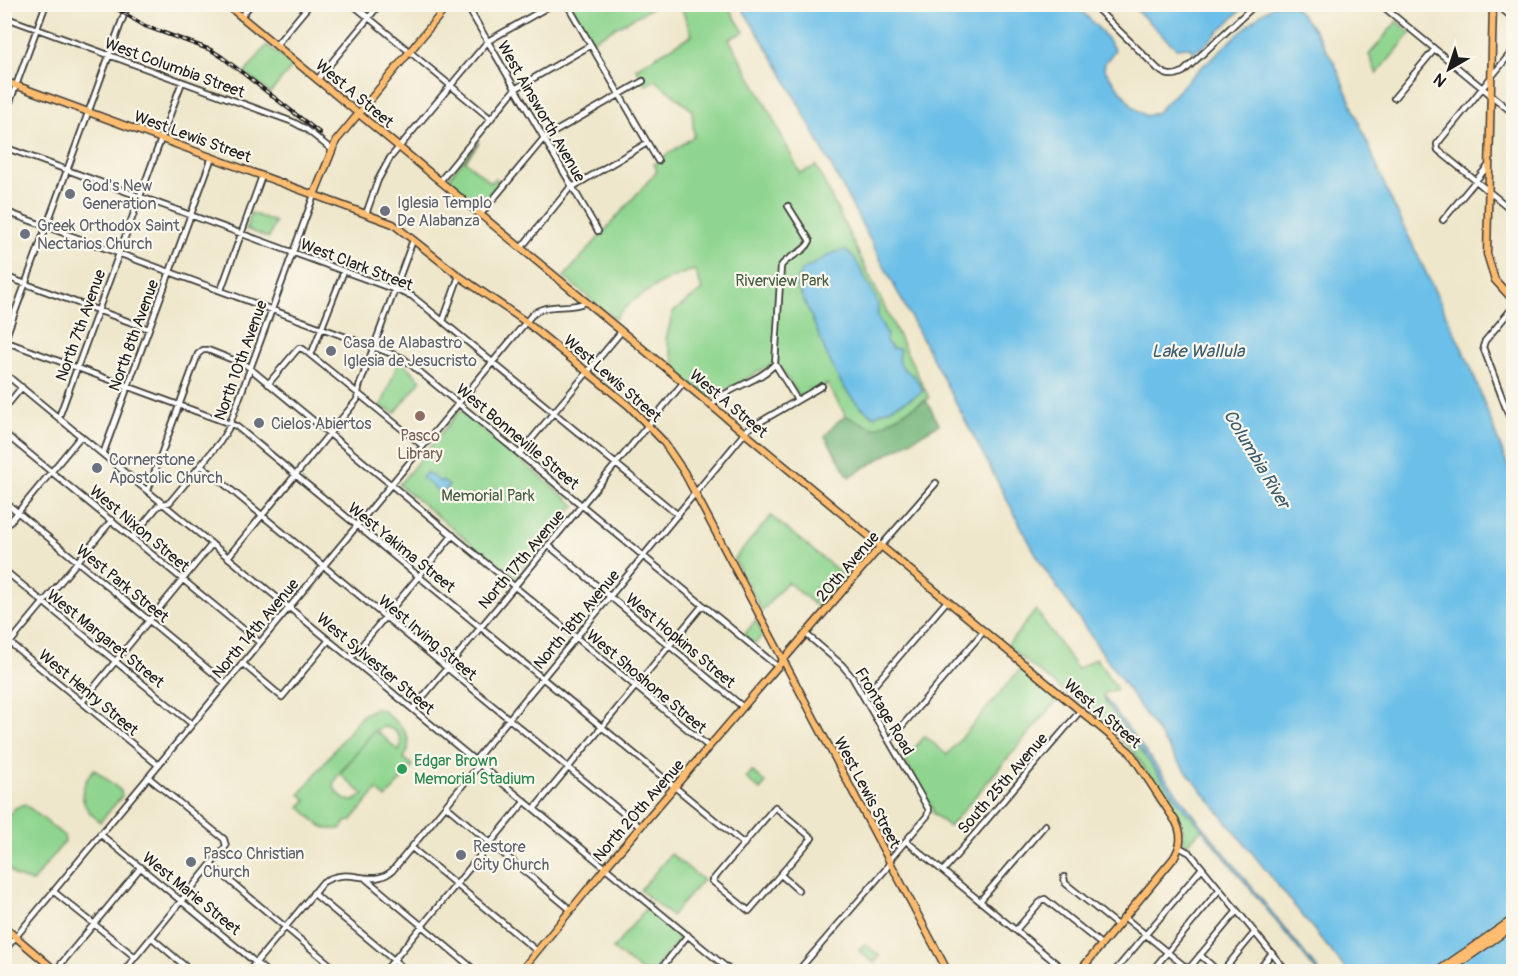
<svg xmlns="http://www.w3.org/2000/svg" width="1518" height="976" viewBox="0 0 1518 976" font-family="Pangolin,sans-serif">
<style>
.green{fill:#8fd58f;stroke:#567856;stroke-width:1.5;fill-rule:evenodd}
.forest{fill:#73b67a;stroke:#48694b;stroke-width:1.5}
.water{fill:#6cbfe8;stroke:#446e82;stroke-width:1.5}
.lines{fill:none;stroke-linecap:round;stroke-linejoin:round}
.minor-casing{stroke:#3c3a36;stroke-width:8}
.major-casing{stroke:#3c3a36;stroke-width:9}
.highway-casing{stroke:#3c3a36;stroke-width:10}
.minor{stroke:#fff;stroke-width:4.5}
.major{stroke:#fdbc6f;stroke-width:6}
.highway{stroke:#fdbc6f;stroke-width:7}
.rail-casing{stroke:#1c1c1c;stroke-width:4}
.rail{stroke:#fbf7ec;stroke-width:1.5;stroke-dasharray:4.5;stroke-linecap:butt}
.worship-dot{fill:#6b7280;stroke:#fbf7ec;stroke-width:2}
.education-dot{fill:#8d6e63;stroke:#fbf7ec;stroke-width:2}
.leisure-dot{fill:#2e9e5b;stroke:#fbf7ec;stroke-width:2}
.labels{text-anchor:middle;stroke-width:4.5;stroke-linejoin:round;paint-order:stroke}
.street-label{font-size:16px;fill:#1c1c1c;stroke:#fbf7ec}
.worship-label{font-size:16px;fill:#5b616d;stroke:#fbf7ec;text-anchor:start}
.park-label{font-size:16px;fill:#445d44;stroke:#fbf7ec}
.education-label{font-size:16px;fill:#785e54;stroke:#fbf7ec}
.leisure-label{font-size:16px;fill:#27864d;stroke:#fbf7ec;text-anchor:start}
.water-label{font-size:18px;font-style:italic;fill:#3c5d6e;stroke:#fbf7ec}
</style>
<rect width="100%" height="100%" fill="#fbf7ec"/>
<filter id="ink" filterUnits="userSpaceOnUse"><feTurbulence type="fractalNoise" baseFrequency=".0167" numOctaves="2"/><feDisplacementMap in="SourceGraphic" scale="12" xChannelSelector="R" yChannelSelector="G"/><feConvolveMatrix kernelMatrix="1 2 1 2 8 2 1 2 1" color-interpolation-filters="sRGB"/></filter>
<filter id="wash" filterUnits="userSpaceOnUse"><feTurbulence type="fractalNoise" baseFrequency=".008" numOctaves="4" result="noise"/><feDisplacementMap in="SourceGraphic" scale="24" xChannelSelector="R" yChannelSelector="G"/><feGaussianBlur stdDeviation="1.35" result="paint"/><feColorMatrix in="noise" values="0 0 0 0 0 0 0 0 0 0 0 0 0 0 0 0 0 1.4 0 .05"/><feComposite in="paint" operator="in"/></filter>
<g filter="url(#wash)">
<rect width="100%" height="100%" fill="#efe7cb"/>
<path class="green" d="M571 4 657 5 591 41Z
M680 5H727L744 32 729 39 763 99 800 173 816 166 929 398 875 429 846 416 827 384 800 398 776 362 711 399 678 372 666 339 673 312 702 290 695 270C671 275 629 299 615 319L564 277 657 171 654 164 694 136 692 110 655 80 646 85 636 68 692 35Z
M1397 21 1411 33 1377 74 1369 55Z
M267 45 293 66 270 93 245 73Z
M478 142 479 143 465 161 491 183 495 178 498 180V187L484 204C472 202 454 187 450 176Z
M251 213 275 222 269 238 246 229Z
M399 360C408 366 412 373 421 380L395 413 381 407Z
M460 410 575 505 515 579 399 485Z
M771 516 847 578 820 609 787 582 762 611 734 559Z
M1036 610 1075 666 1078 669 1096 658 1117 689 1103 694 1106 703 1187 813H1190L1202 829 1187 844H1183L1184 832 1180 822 1132 750 1087 710 1007 646Z
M756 620 763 634 755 644 744 635Z
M1022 667 1060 697 949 827 933 813 932 807 904 760 925 736 947 755Z
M375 708 378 710 381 709C397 722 418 736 404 758L413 766 386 798 377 790 351 821H347L342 828C322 834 314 819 300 807L306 800 300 794 360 717ZM383 727C397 728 404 738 399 751L378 732 377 733 374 731ZM373 732 340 774 364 795 354 801 345 800 335 790 334 784 338 775Z
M94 769 121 791 122 796 100 822C78 805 77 790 94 769Z
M752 771 766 783 760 790 746 778Z
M25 804 64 836 65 841 32 882 15 876 5 865V819L15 808Z
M671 854 703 880 671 916 640 890Z
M647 907 681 934V938L654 971H641L613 949Z
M865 944 880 956 874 963 859 951Z"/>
<path class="forest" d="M926 400 939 424 849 477 825 436 838 421 846 416 875 429Z"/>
<path class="water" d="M1049 4 1054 9 1065 5H1076L1102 32 1115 50 1105 63 1104 69 1133 107 1146 116 1156 113 1196 72 1261 14 1276 4 1293 5 1315 31 1335 64 1388 193 1469 363 1513 480V971H1347L1174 756 1046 571 1033 549 779 67 740 5Z
M1131 5H1246L1205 45 1194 52 1189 47 1176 48Z
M845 250 854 257 878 303V317L887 334 886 341 892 348 900 349 898 360 903 368 915 377 923 391 914 397 874 416C829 391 821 325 795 284L801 271 833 253Z
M427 472 440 482 442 480 449 486 442 494 422 478Z
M1105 698 1190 810 1319 971H1316L1190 814 1187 813 1106 703Z"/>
</g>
<g filter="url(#ink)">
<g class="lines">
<g class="minor-casing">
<path id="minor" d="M352 4 491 119
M466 4 598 231
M567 4 658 161
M1092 4 1158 69C1166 76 1173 77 1183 72L1256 4
M1380 4 1514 114
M1496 4 1514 19
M4 17 293 122 306 129 331 149
M241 17 251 4
M276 45 310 4
M1514 49 1437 144 1438 150 1514 212
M317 80 380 4
M1394 98 1434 50
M4 118 46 4
M4 147 412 296 678 515
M440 181 515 89 591 45
M4 211 403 358 778 667
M366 214 378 180 390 158 488 41 553 4
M480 215 544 138 643 81
M1443 220 1488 166
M521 248 569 189 647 143
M4 276 149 329
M221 290 262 176
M1514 306 1485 341 1483 347 1514 429
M443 321 459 276
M4 341 236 426 744 844
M4 342 128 4
M311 355 344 271
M775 364 797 400
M4 373 732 972
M268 384 296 351 299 348 303 349 423 446
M711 406C728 386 758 383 775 364L781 266C789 255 805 253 810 241L788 206
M4 409 22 387
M59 417 182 82
M4 433 259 642
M520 453 621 332
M103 454 212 157
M201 465 640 827
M148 490 198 354 203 350H208L246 365 709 747
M4 501 225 683
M4 529 81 436
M132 538 158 506 170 502 220 442 228 429 314 195
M548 545 743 707
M881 546 936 483
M228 557 357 400 359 387 413 240
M4 570 192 724
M4 638 158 765
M4 650 112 520
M351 658 453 535
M242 663 282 697 329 640
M864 697 947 601
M82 702 212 544
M413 709 683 383
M889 741 984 631
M475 760 748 429 822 386
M446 806 571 910
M775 807 812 838 749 911 712 881Z
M534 809 703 605
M100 834 267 972
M906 841 1067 972
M1179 847 1190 853 1287 972
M412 848 537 951
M211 865 339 972
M943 871 1081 710
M781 875 798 890
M1064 877 1065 883 1117 925
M366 879 477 972
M53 891 135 957
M313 893 408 972
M980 901 1045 825
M1124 917 1188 969
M1016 930 1042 900 1045 899 1101 944
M151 937 192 972
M4 951 531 316C546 301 568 311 586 302
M1200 955 1219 972
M56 970 141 867
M1187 971 1237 911
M123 972 226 846 224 839 148 777
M248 972 323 882C350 865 370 889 392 871L480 764
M384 972 525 801
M658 972 688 935
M797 972 886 869 892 857 927 816 929 810 852 677 842 665 806 634
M1114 972 1202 868
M1151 972 1220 889
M1222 972 1255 932
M1257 972 1272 953"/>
</g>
<g class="major-casing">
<path id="major" d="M226 4 1130 752 1176 822C1183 836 1181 847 1173 859L1079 972
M1493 4 1487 254 1495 280 1514 301
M4 81 393 224 459 276 526 322 629 406 663 441 684 472 948 972
M314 195 336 141 449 4
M4 927 57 972
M520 972 605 868 881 546"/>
</g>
<g class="highway-casing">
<path id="highway" d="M1437 972 1514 919
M1446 972 1514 925"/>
</g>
<use href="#minor" class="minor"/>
<use href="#major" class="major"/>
<use href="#highway" class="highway"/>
<g class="rail-casing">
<path id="rail" d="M109 4 145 26 211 50 222 57 320 133"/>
</g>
<use href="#rail" class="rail"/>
</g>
</g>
<g class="worship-dot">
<circle cx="70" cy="194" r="6"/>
<circle cx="385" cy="211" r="6"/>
<circle cx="25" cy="234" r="6"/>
<circle cx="331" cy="351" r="6"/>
<circle cx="259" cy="423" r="6"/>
<circle cx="97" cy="468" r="6"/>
<circle cx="461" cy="855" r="6"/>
<circle cx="191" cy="862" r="6"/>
</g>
<circle class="education-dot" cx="420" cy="416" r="6"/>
<circle class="leisure-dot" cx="402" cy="769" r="6"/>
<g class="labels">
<g class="street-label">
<text transform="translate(175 67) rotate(20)" y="6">West Columbia Street</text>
<text transform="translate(355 93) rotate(40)" y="6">West A Street</text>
<text transform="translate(542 111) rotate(60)" y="6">West Ainsworth Avenue</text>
<text transform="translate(193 136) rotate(20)" y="6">West Lewis Street</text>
<text transform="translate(357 264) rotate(21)" y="6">West Clark Street</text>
<text transform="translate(80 325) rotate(-70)" y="6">North 7th Avenue</text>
<text transform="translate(133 335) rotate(-70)" y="6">North 8th Avenue</text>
<text transform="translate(240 360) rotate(-70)" y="6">North 10th Avenue</text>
<text transform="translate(613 378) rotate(41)" y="6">West Lewis Street</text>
<text transform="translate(729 403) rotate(40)" y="6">West A Street</text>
<text transform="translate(518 436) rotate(40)" y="6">West Bonneville Street</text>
<text transform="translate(140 528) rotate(40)" y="6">West Nixon Street</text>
<text transform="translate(402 547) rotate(39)" y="6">West Yakima Street</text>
<text transform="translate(521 559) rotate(-50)" y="6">North 17th Avenue</text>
<text transform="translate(847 566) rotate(-49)" y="6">20th Avenue</text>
<text transform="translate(123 583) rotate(39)" y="6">West Park Street</text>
<text transform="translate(576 619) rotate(-50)" y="6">North 18th Avenue</text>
<text transform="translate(255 628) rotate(-50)" y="6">North 14th Avenue</text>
<text transform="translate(428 637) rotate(40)" y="6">West Irving Street</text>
<text transform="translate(106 638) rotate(39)" y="6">West Margaret Street</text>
<text transform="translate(681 640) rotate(40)" y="6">West Hopkins Street</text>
<text transform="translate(376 663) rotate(40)" y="6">West Sylvester Street</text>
<text transform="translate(647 681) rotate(40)" y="6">West Shoshone Street</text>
<text transform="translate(89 692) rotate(40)" y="6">West Henry Street</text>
<text transform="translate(885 711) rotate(59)" y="6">Frontage Road</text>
<text transform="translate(1103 713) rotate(41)" y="6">West A Street</text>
<text transform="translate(1002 783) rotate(-49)" y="6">South 25th Avenue</text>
<text transform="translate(868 792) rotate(62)" y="6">West Lewis Street</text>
<text transform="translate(638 810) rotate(-49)" y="6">North 20th Avenue</text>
<text transform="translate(192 893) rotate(39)" y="6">West Marie Street</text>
</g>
<g class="worship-label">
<text x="82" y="191">God's New<tspan x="82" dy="18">Generation</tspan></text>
<text x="397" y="208">Iglesia Templo<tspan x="397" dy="18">De Alabanza</tspan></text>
<text x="37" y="231">Greek Orthodox Saint<tspan x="37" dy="18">Nectarios Church</tspan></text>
<text x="343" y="348">Casa de Alabastro<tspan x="343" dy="18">Iglesia de Jesucristo</tspan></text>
<text x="271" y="429">Cielos Abiertos</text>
<text x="109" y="465">Cornerstone<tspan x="109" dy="18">Apostolic Church</tspan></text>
<text x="473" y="852">Restore<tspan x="473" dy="18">City Church</tspan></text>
<text x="203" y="859">Pasco Christian<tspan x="203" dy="18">Church</tspan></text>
</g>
<g class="park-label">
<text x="782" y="286">Riverview Park</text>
<text x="488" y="501">Memorial Park</text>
</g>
<g class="education-label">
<text x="420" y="441">Pasco<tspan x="420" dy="18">Library</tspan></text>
</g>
<g class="leisure-label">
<text x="414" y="766">Edgar Brown<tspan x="414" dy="18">Memorial Stadium</tspan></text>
</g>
<g class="water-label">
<text x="1198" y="357">Lake Wallula</text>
<text transform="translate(1257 459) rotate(59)" y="6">Columbia River</text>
</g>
</g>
<rect width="1518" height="976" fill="none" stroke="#fbf7ec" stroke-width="24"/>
<g transform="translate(1449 69) rotate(219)" stroke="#fbf7ec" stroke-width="4.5" paint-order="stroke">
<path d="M0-4.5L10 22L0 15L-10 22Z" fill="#1c1c1c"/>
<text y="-9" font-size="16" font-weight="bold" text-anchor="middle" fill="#1c1c1c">N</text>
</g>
</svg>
